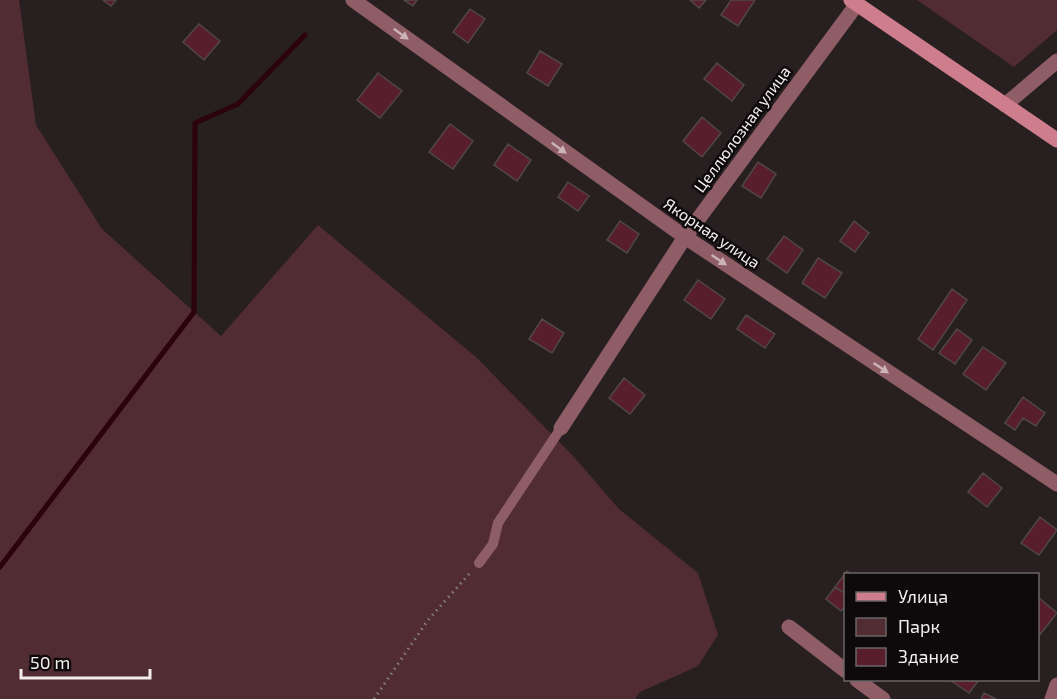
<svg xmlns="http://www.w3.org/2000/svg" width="1057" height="699" viewBox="0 0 1057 699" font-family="'Exo 2',sans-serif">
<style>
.green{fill:#512c33}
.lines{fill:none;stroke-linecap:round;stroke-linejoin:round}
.stream{stroke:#2b020d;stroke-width:5}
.building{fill:#581e2c;stroke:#504748;stroke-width:1.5}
.path{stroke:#857e7f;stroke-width:3;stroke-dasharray:1.5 4.5;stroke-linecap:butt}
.lane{stroke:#8e5d65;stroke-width:10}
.street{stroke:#8e5d65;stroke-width:15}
.secondary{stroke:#cd7d8b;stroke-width:15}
.oneway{fill:#cbb3b7}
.labels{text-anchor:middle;stroke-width:5;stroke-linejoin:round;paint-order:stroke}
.street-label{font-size:16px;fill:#f3edee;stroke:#0e0a0b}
</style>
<rect width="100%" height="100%" fill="#281f21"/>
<path class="green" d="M0 0H19L36 125 102 229 221 336 318 225 477 358 574 457 619 509 698 573 718 635 698 666 640 692 635 699H0Z
M917 0H1057V30L1014 67Z"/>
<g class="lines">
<path class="stream" d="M0 567 194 312 195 123 238 104 305 35"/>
</g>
<path class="building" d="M103 0H116L111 6Z
M404 0H417L413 6Z
M690 0H706L699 8Z
M731 0H755L738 26 721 15Z
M470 9 485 19 468 43 453 32Z
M199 24 220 41 204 60 183 42Z
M540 51 562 64 548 86 527 73Z
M717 63 744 85 732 101 704 79Z
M378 73 402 91 380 118 357 100Z
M702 117 721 133 702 157 683 141Z
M450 124 473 141 453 169 429 152Z
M508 144 531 160 517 181 494 165Z
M758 162 776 174 761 198 742 186Z
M568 182 589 196 578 211 558 197Z
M620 221 639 234 627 253 607 240Z
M854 221 869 233 855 252 840 241Z
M784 236 803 250 787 273 767 259Z
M818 258 842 273 825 298 802 283Z
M698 280 725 299 711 319 684 300Z
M952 289 967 300 933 350 918 339Z
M746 315 775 334 765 348 737 329Z
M542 319 564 333 552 353 529 339Z
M957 329 972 340 955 364 939 353Z
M983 347 1006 363 986 390 963 374Z
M624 378 645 395 630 414 609 398Z
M1023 397 1045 413 1036 426 1023 418 1015 430 1005 423Z
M983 473 1002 488 987 507 968 492Z
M1040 517 1057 530 1039 555 1021 543Z
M847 571 851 574H846V594L835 587Z
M835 587 846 594V605L841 611 826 599Z
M1039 598 1057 613 1038 637V600Z
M950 680H979L969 693Z
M984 693 996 699H981Z"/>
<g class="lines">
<path class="path" d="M374 699 428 620 470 573"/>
<path class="lane" d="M479 563 493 544 498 523 561 428"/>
<path class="street" d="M353 0 685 237 1057 484
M1005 105 1057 61
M561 428 685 237 857 4
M789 627 846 671
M857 680 883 699
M1052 699 1057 685"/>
<path class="secondary" d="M851 0 1057 140"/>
</g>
<defs><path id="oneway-solid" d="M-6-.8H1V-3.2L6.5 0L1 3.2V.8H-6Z" transform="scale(1.5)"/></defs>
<g class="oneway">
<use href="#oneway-solid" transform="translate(401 34) rotate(36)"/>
<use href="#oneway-solid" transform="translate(559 148) rotate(36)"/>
<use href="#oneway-solid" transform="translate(719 260) rotate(34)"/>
<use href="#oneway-solid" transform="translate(881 368) rotate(34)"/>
</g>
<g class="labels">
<g class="street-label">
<text transform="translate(742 129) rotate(-54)" y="6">Целлюлозная улица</text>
<text transform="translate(712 233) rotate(34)" y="6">Якорная улица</text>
</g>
</g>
<rect x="844" y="573" width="195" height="108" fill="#0e0a0b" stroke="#6a6566" stroke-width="1.5"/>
<rect x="856" y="592" width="30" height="9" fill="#cd7d8b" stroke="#6a6566" stroke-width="1.5"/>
<text x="898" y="603" font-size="18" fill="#f3edee">Улица</text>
<rect x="856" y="618" width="30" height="18" fill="#512c33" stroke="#6a6566" stroke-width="1.5"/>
<text x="898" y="633" font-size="18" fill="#f3edee">Парк</text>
<rect x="856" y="648" width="30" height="18" fill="#581e2c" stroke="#6a6566" stroke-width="1.5"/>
<text x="898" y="663" font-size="18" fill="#f3edee">Здание</text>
<path d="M21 669v9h129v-9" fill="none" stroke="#f3edee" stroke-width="3"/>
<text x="30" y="669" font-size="18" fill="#f3edee" stroke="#0e0a0b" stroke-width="4.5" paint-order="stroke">50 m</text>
</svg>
